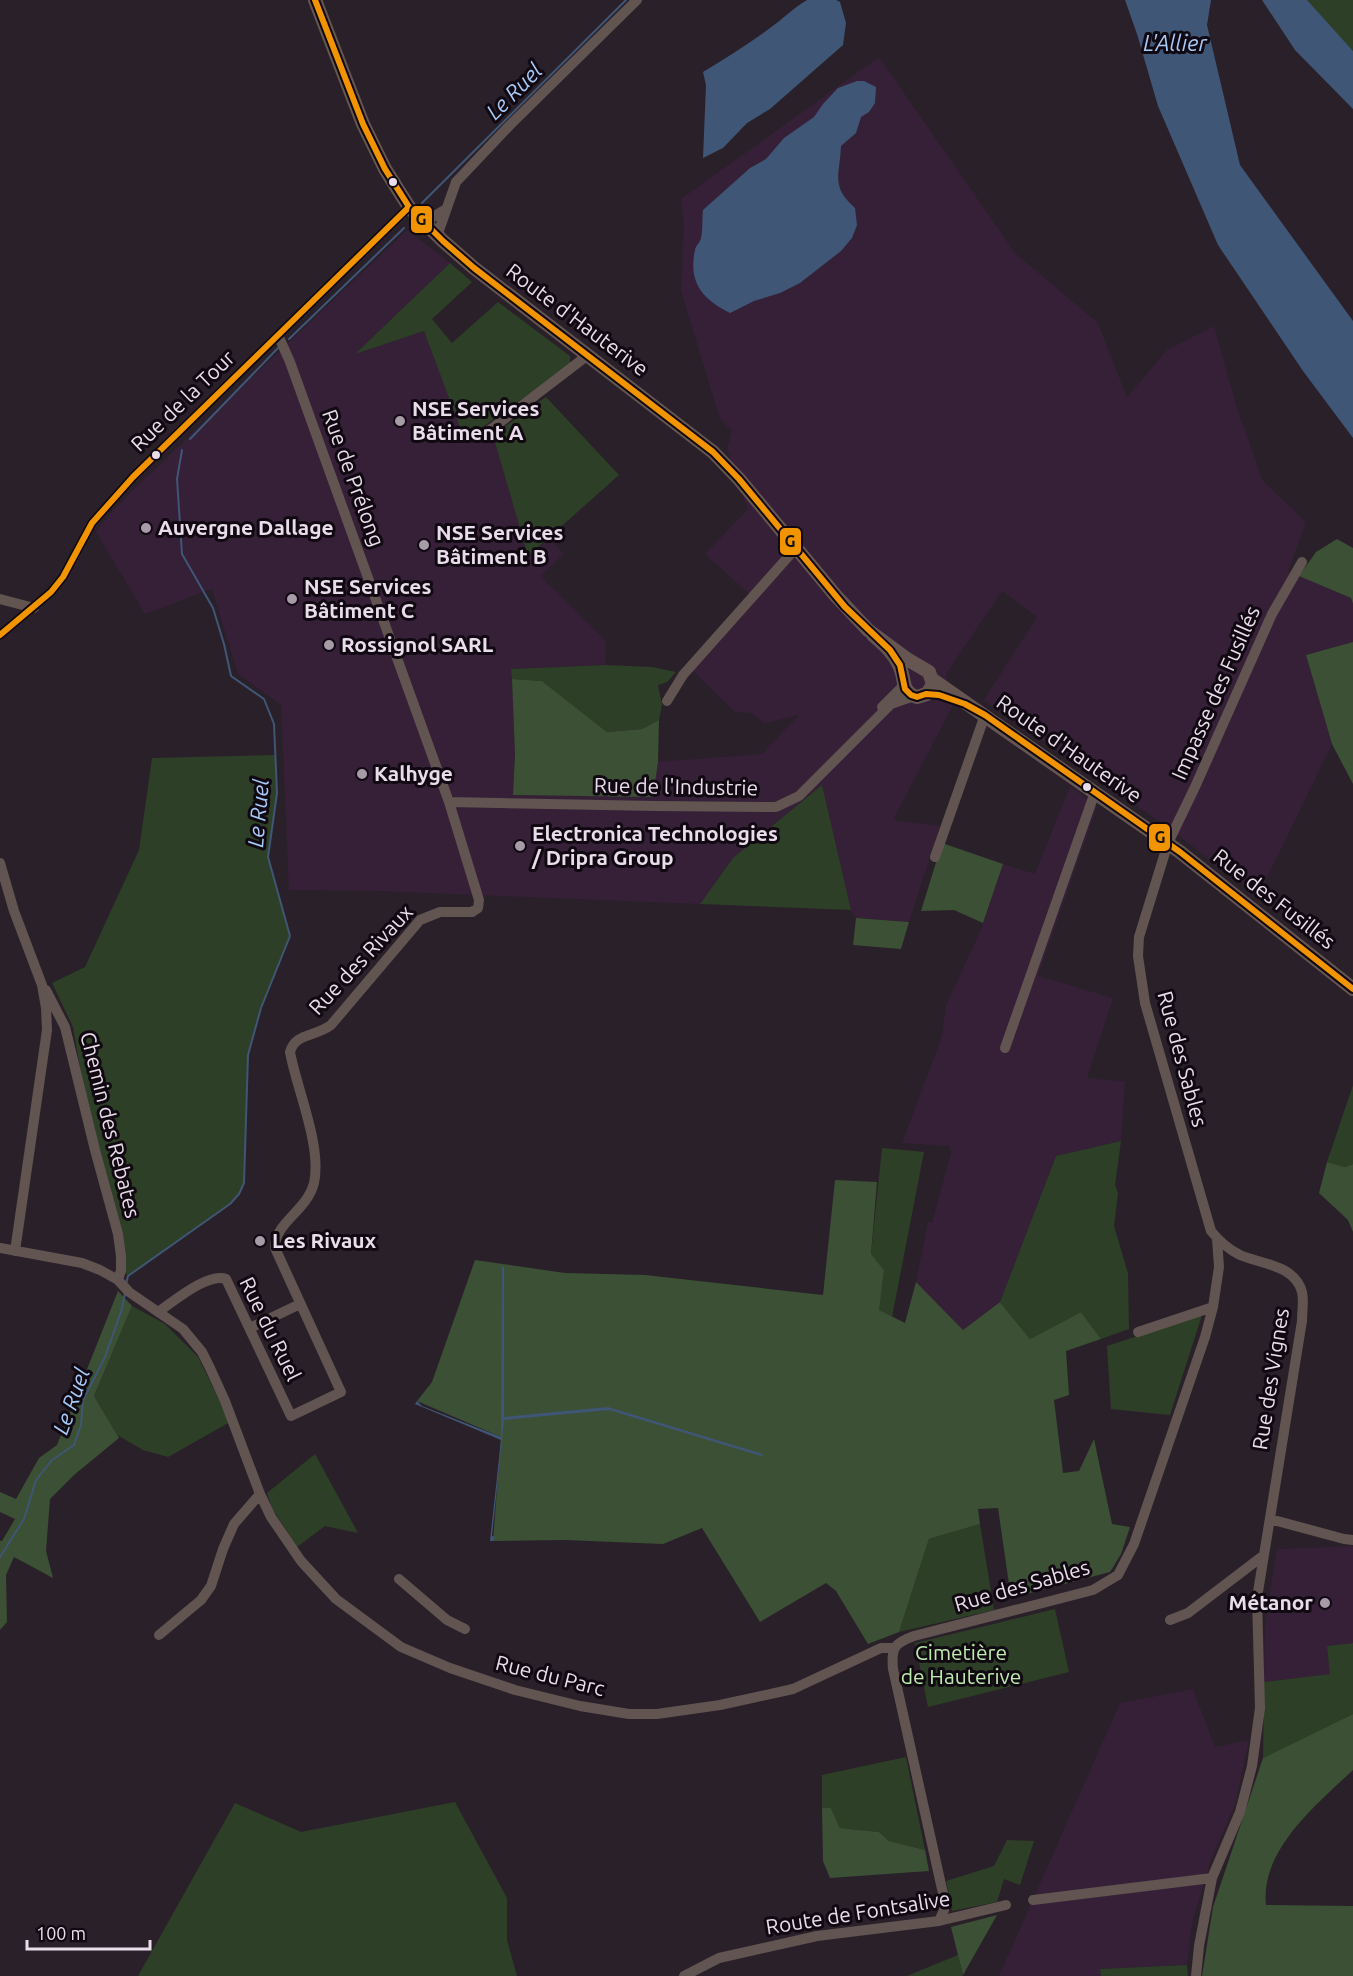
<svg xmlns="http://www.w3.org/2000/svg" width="1353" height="1976" viewBox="0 0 1353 1976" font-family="Ubuntu,sans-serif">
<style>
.built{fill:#352037}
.green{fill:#2d3f26}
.forest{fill:#3b5034}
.water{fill:#3f5676}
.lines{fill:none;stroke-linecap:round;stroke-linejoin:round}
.stream{stroke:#3f5676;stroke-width:2}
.street{stroke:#615451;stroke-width:10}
.secondary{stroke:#665652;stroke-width:14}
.bus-1-casing{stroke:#110912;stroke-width:10}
.bus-1{stroke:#f29400;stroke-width:6}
.bus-dot{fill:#eaddeb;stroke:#110912;stroke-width:2}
.poi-dot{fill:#a79ba7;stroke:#110912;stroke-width:2}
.labels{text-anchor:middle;stroke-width:6;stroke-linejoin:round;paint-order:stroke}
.street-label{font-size:21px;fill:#eaddeb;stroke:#110912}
.poi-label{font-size:21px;font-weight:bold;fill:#eaddeb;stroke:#110912;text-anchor:start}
.park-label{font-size:21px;fill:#beebae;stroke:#110912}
.water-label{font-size:22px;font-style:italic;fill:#a7caf8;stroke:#110912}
.line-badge{stroke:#110912;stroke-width:2}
.pale-badge-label{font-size:16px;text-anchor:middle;font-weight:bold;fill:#111}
</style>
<rect width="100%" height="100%" fill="#2a202a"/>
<path class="built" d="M879 57 1015 253 1098 323 1127 397 1167 350 1214 326 1237 409 1263 481 1306 522 1288 571 1351 598 1353 604V642L1306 655 1332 744 1259 894 1236 880 1166 826 984 700 1037 617 1002 591 946 674 953 705 893 820 940 826 909 922 856 918 851 910 822 785 733 858 700 904 379 891 289 890 281 705 238 674 212 589 145 614 96 532 106 518 134 489 407 230 450 263 356 353 424 331 462 432 473 434 490 422 528 556 549 538 564 554 540 576 606 641 605 665 512 669 515 754 513 795 653 796 658 762 762 754 799 715 765 723 752 713 735 712 693 671 756 600 705 554 748 509 727 449 732 431 720 419 681 291 684 223 681 199Z
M1070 786 1097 807 1038 976 1113 998 1087 1078 1125 1082 1121 1141 1056 1156 1000 1302 963 1330 916 1282 928 1222 932 1223 951 1153 949 1146 902 1143 942 1036 946 1005 980 932 1003 864 1035 874Z
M1353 1546V1643L1327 1646 1331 1674 1264 1682 1265 1625 1277 1549Z
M1193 1689 1215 1747 1249 1740 1235 1805 1211 1859 1192 1923 1187 1965 1101 1969V1976H999L1120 1703Z"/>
<path class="green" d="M1307 0H1353V51L1309 5Z
M450 263 472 282 432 319 452 343 498 302 570 356V365L473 434 462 433 424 331 355 354Z
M546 397 619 475 528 556 493 435Z
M605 665 652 667 676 672 667 682 658 685 662 705 659 720 642 729 607 732 542 681 512 679 511 669Z
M276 755 277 793 268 857 290 936 261 1008 248 1055 244 1183 239 1194 230 1204 128 1276 121 1270 88 1114 73 1027 52 983 85 967 139 850 152 758Z
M822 785 851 910 700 904 733 858Z
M1353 1085V1164L1345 1167 1327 1162Z
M1121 1141 1115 1185 1118 1193 1114 1226 1128 1273 1129 1329 1101 1339 1081 1312 1030 1339 1000 1302 1056 1156Z
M882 1148 924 1152 892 1317 878 1310 884 1270 871 1254Z
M132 1306 165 1324 198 1357 230 1422 168 1457 143 1450 117 1435 94 1396Z
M1202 1315 1170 1415 1111 1409 1107 1346Z
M315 1454 358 1533 325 1526 297 1547 272 1508 267 1493Z
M980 1524 994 1610 899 1632 929 1539Z
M1055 1609 1069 1672 928 1707 915 1643Z
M1353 1643V1714L1263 1758 1264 1682 1330 1674 1327 1646Z
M906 1757 925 1850 889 1841 879 1832 840 1828 831 1808H822V1775Z
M455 1802 507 1898V1940L517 1976H138L235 1803 301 1832Z
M1007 1840 1034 1841 1020 1885 1004 1879 997 1902 952 1911 946 1881 994 1866Z
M958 1955 963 1976H907Z
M1187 1965 1188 1976H1101L1100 1969Z"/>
<path class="forest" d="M1337 539 1353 548V604L1351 598 1299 576 1316 552Z
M1353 642V784L1332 744 1306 655Z
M512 679 542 681 607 732 642 729 659 720 658 762 653 797 513 795 515 754Z
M942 843 1003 864 983 923 954 910 921 911Z
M856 918 909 922 901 949 853 945Z
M1327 1162 1345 1167 1353 1164V1232L1348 1220 1319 1193Z
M835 1180 877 1182 871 1254 884 1270 879 1310 905 1323 916 1282 963 1330 1000 1302 1030 1339 1081 1312 1101 1339 1066 1351 1069 1395 1054 1400 1063 1473 1079 1471 1094 1439 1112 1524 1130 1527 1121 1554 1110 1572 1011 1598 998 1508 978 1509 980 1524 929 1539 899 1632 868 1644 836 1591 826 1583 760 1622 702 1528 663 1544 565 1540 493 1541 501 1437 417 1401 432 1382 475 1260 565 1273 645 1275 823 1295Z
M118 1291 132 1306 94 1396 119 1438 74 1475 50 1499 46 1551 53 1578 14 1557 6 1575 7 1622 0 1630V1541H2L15 1519 0 1512V1492L16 1499 39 1458 57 1445Z
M1353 1714V1770C1317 1804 1260 1850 1266 1905L1353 1906V1976H1202L1213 1907 1263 1758Z
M822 1808H831L840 1828 879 1832 889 1841 925 1850 929 1871 830 1878 823 1861Z
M997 1915 963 1975 951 1927Z"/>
<path class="water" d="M807 0H836L840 2 846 23 843 45 770 109 747 123 723 148 703 158 706 85 703 72C726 58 749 44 770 28 783 19 793 8 807 0Z
M1125 0H1211L1207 25 1240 165 1353 321V438L1303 371 1218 245 1158 106 1137 34Z
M1262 0H1307L1353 51V109L1295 50Z
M857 81H864L876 87 875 103 869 112 861 117 856 133 841 146C840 175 830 186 855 208L857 225 852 238 841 251 800 283 780 293 754 301 730 313C702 299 688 282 695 250 696 245 700 243 701 238 703 229 702 219 703 210L750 168 766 159 784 138 814 117 823 104 838 88Z
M502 1267H504V1417L608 1407 763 1454 761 1456 609 1410 504 1420 492 1536 495 1537 493 1541H490L501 1440 415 1404 417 1401 422 1406 501 1437Z"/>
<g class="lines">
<path class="stream" d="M422 203 626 0
M289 339 404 228
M190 439 278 348
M126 1284 128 1276 230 1204 239 1194 244 1183 248 1055 261 1008 290 936 268 857 277 793 274 724 264 699 231 676 224 644 213 608 182 554 177 479 182 450
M0 1557 24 1519 36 1480 52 1460 74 1445 81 1425 83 1400 105 1357 122 1309 125 1293"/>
<path class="street" d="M422 221 430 219 446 209
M437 236 456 182 510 125 637 0
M486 433 588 355
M0 599 34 608
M0 635 51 592 63 577 92 523 133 477 409 207
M667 701 683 675 796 548
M882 707 904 685
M449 802 656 806 776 807 799 796 891 704 914 696
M935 857 985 715
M0 863 14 911 42 985 46 1008 47 1030 15 1251
M46 990 65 1027 95 1150 118 1234 121 1256V1270L118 1280
M1005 1048 1095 792
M0 1248 82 1263 100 1270 118 1280 129 1292 183 1329 202 1352 210 1368 225 1401 260 1494 271 1517 301 1561 336 1599 401 1647 450 1668 515 1690 580 1706 629 1714H657L720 1705 793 1689 881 1648H894
M158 1312C173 1302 208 1272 226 1279L291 1416 341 1392 275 1248C274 1223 307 1211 314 1183 322 1146 297 1090 290 1052 295 1033 315 1037 331 1025L420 920 440 912H472L478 908 479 900 449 802 290 362 278 335
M250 1328 300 1304
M1138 1332 1213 1307
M1270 1519 1344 1539 1353 1540
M399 1579 447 1620 465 1629
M1170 1620 1188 1613 1264 1555
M159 1635 201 1600 211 1586 223 1549 234 1524 260 1494
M1033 1900 1212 1878
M939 1921 944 1910V1898L893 1669C891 1648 894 1643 914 1636L1093 1590 1118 1575 1134 1544 1205 1337 1213 1307 1219 1267 1217 1239
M684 1976 719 1958 817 1936 939 1921 1006 1905
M1196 1976 1199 1946 1212 1878 1240 1812 1252 1766 1260 1708 1257 1598 1302 1321C1302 1311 1304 1301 1302 1292 1295 1265 1261 1264 1240 1255 1228 1249 1219 1241 1211 1231L1145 1003 1138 956 1139 937 1168 843 1195 787 1272 614 1302 562"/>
<path class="secondary" d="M315 0 363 124 385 169 409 207 443 241 474 268 713 452 739 479 836 596 868 630 907 659 929 672 933 684 927 694 917 697C900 692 906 678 899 665 894 653 883 644 873 635
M933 680 1180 852 1353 989"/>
<g class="bus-1-casing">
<path id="bus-1" d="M315 0 363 124 385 169 409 207 443 241 474 268 713 452 739 479 845 607 890 650 900 665 905 689 911 695 917 697 926 694 939 695 965 704 985 715 1180 852 1353 989
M0 635 51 592 63 577 92 523 133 477 409 207"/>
</g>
<use href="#bus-1" class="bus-1"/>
</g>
<g class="bus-dot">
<circle cx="393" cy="182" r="5"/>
<circle cx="156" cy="455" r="5"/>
<circle cx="1087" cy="787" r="5"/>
</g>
<g class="poi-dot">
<circle cx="400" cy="421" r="6"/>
<circle cx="146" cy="528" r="6"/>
<circle cx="424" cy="545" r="6"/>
<circle cx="292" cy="599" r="6"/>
<circle cx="329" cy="645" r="6"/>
<circle cx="362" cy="774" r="6"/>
<circle cx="520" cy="846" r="6"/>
<circle cx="260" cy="1241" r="6"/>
<circle cx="1325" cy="1603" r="6"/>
</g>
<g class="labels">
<g class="street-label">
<text transform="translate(577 320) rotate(37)" y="7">Route d'Hauterive</text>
<text transform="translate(183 401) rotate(-44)" y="7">Rue de la Tour</text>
<text transform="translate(353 478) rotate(70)" y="7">Rue de Prélong</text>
<text transform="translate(1216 693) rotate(-66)" y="7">Impasse des Fusillés</text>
<text transform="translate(1069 749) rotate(35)" y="7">Route d'Hauterive</text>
<text transform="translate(676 787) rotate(1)" y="7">Rue de l'Industrie</text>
<text transform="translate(1274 899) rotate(38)" y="7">Rue des Fusillés</text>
<text transform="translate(361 960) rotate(-47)" y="7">Rue des Rivaux</text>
<text transform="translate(1182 1059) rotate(75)" y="7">Rue des Sables</text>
<text transform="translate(110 1125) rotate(76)" y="7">Chemin des Rebates</text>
<text transform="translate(270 1329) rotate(64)" y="7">Rue du Ruel</text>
<text transform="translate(1271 1379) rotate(-81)" y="7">Rue des Vignes</text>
<text transform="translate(1022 1586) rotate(-16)" y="7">Rue des Sables</text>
<text transform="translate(550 1676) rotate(14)" y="7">Rue du Parc</text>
<text transform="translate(858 1913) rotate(-9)" y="7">Route de Fontsalive</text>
</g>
<g class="poi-label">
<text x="412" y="416">NSE Services<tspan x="412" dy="24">Bâtiment A</tspan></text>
<text x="158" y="535">Auvergne Dallage</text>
<text x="436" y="540">NSE Services<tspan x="436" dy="24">Bâtiment B</tspan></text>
<text x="304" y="594">NSE Services<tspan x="304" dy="24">Bâtiment C</tspan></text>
<text x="341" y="652">Rossignol SARL</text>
<text x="374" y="781">Kalhyge</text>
<text x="532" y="841">Electronica Technologies<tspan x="532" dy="24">/ Dripra Group</tspan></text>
<text x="272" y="1248">Les Rivaux</text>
<text x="1313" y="1610" text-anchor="end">Métanor</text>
</g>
<g class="park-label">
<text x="961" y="1660">Cimetière<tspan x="961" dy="24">de Hauterive</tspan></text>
</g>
<g class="water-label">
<text x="1175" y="51">L'Allier</text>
<text transform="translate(514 91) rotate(-45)" y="8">Le Ruel</text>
<text transform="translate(258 813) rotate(-85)" y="8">Le Ruel</text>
<text transform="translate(71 1401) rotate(-70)" y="8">Le Ruel</text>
</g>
</g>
<g class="line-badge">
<rect x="410" y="205" width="23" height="29" rx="6" fill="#f29400"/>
<rect x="779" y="527" width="23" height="29" rx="6" fill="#f29400"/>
<rect x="1148" y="823" width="23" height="29" rx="6" fill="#f29400"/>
</g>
<g class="pale-badge-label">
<text x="421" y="225">G</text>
<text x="790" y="547">G</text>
<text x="1160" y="843">G</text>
</g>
<path d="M27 1940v9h123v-9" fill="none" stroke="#eaddeb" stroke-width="3"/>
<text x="36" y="1940" font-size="18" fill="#eaddeb" stroke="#110912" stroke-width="4.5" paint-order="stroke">100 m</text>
</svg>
